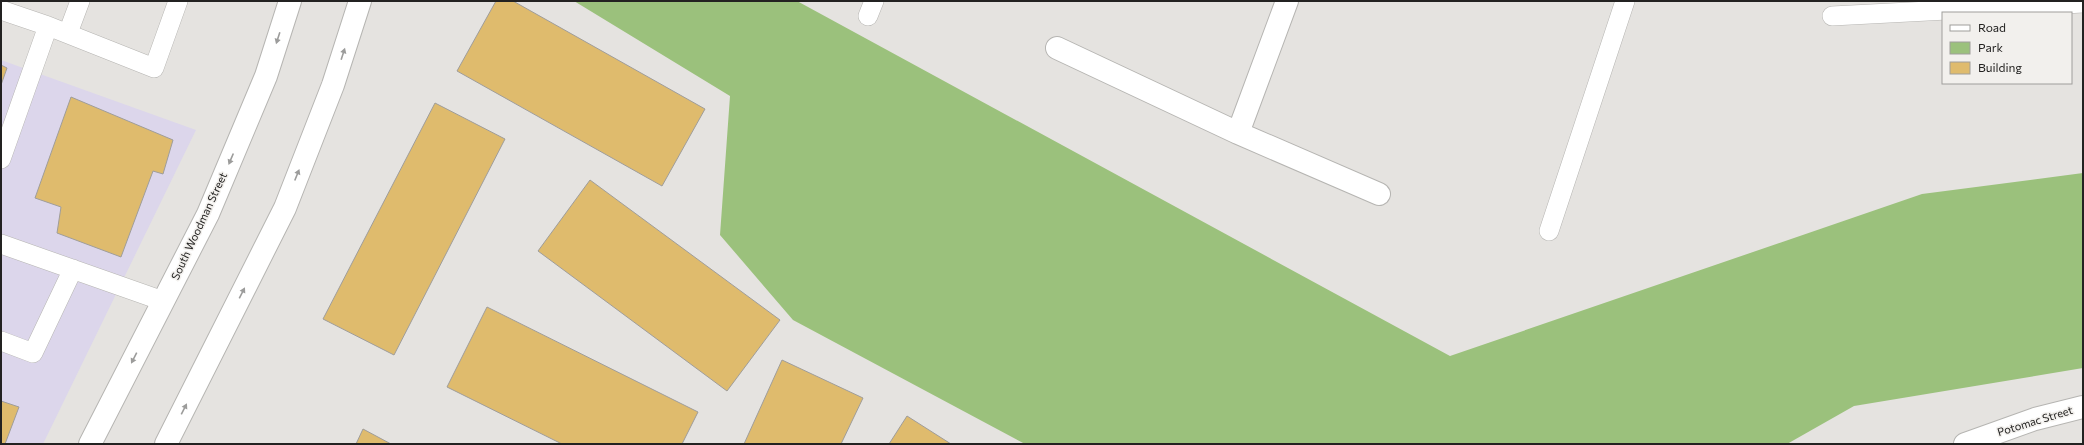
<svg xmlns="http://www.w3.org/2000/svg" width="2084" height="445" viewBox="0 0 2084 445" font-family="Commissioner,sans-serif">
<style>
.commercial{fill:#dcd6eb}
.green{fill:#9bc17c}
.building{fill:#dfbb6d;stroke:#9f9d9a}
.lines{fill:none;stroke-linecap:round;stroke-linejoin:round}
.service-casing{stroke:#b6b5b2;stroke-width:20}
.minor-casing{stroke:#b6b5b2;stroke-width:24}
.tertiary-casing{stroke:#b6b5b2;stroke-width:24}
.secondary-casing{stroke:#b6b5b2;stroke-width:24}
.service{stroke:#fff;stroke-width:19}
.minor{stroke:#fff;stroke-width:22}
.tertiary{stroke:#fff;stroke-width:22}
.secondary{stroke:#fff;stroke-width:22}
.oneway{fill:#9c9c9b}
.labels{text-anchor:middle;stroke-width:3;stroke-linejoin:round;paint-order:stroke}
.street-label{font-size:11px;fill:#232221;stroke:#f2f0ed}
</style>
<rect width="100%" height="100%" fill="#e5e3e0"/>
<path class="commercial" d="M1 60 196 130 43 444H1Z"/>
<path class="green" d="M574 1H797L1450 356 1922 194 2083 173V368L1854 406 1787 444H1025L793 320 720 235 730 96Z"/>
<path class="building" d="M496 1H513L705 109 662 186 457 71Z
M1 65 7 68 1 85Z
M71 97 173 140 163 174 153 171 121 257 57 233 61 207 35 198Z
M435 103 505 139 394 355 323 319Z
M590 180 780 320 727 391 538 251Z
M487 307 698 412 682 444H562L447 387Z
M782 360 863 398 841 444H744Z
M1 401 19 407 5 444H1Z
M907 416 951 444H889Z
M363 429 391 444H356Z"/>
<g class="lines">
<g class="service-casing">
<path id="service" d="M1 10 48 26 1 159
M868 16 874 1
M1832 16 2083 3
M48 26 154 68 178 1
M68 33 80 1
M1549 231 1625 1
M1 244 163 301
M1 341 33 353 73 269"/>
</g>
<g class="minor-casing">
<path id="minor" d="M1057 48 1238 133 1287 1
M1238 133 1379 194"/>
</g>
<g class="tertiary-casing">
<path id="tertiary" d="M1965 444 2035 419 2083 407"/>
</g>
<g class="secondary-casing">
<path id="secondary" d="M90 444 208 214 266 76 290 1
M166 444 285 208 333 85 360 1"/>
</g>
<use href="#service" class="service"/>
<use href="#minor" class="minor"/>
<use href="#tertiary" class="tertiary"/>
<use href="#secondary" class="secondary"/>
</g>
<defs><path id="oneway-solid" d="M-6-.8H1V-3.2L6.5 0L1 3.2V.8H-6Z"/></defs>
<g class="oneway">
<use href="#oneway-solid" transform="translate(278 38) rotate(108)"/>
<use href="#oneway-solid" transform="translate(343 54) rotate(-72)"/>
<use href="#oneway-solid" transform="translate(231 159) rotate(113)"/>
<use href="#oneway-solid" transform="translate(297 175) rotate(-68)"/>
<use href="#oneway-solid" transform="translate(242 293) rotate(-63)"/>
<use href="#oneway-solid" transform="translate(134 358) rotate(117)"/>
<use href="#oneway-solid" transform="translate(184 409) rotate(-63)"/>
</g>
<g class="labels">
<g class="street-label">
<text transform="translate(199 226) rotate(-65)" y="4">South Woodman Street</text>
<text transform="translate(2035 421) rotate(-17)" y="4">Potomac Street</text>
</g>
</g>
<rect width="2084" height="445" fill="none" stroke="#232221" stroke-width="4"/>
<rect x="1942" y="12" width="130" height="72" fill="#f2f0ed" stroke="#9f9e9b"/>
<rect x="1950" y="25" width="20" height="6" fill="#ffffff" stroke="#9f9e9b"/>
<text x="1978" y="32" font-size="12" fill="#232221">Road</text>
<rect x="1950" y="42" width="20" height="12" fill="#9bc17c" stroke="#9f9e9b"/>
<text x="1978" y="52" font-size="12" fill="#232221">Park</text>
<rect x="1950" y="62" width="20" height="12" fill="#dfbb6d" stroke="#9f9e9b"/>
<text x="1978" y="72" font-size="12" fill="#232221">Building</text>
</svg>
